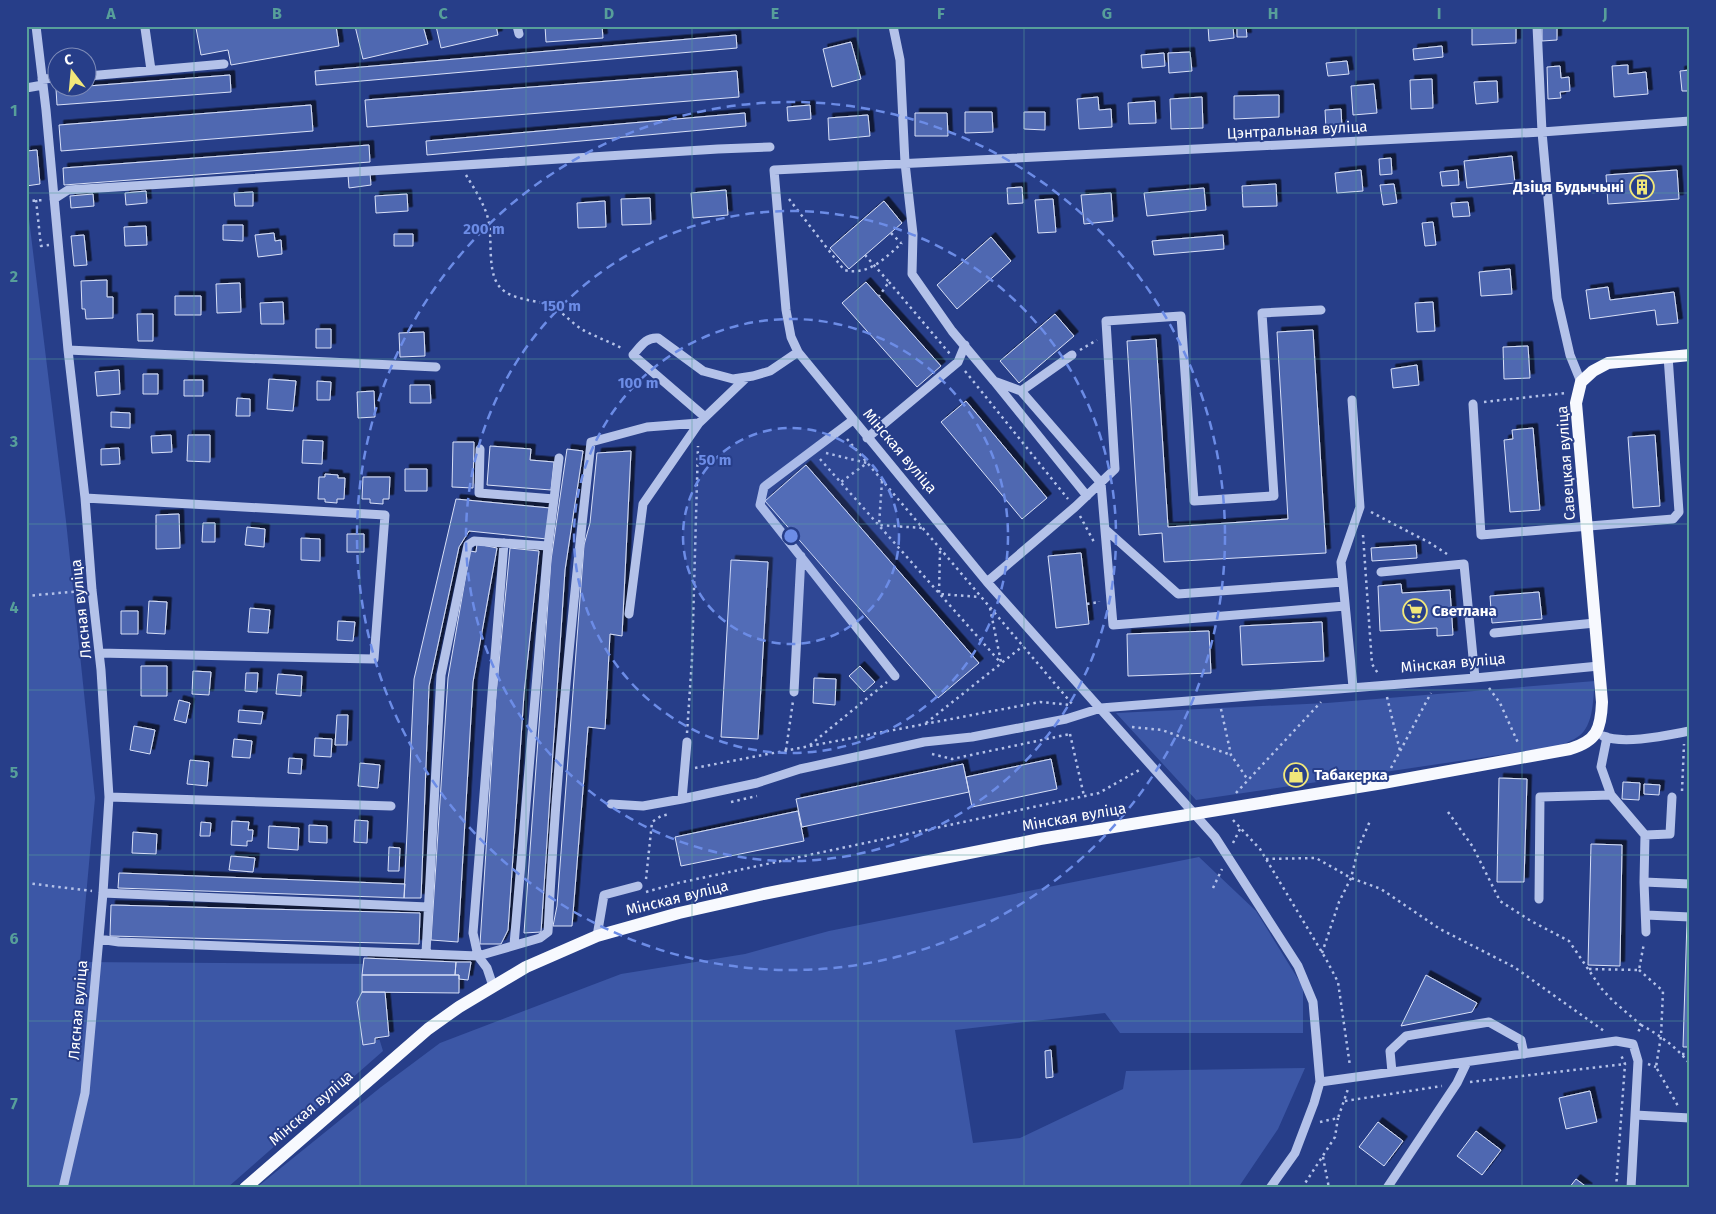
<svg xmlns="http://www.w3.org/2000/svg" width="1716" height="1214" viewBox="0 0 1716 1214" font-family="'Fira Sans',sans-serif">
<style>
.green{fill:#3c57a6}
.building{fill:#5068b1;stroke:#d8e0f7;filter:url(#shadow)}
.lines{fill:none;stroke-linecap:round;stroke-linejoin:round}
.path{stroke:#b4c2e9;stroke-width:2.5;stroke-dasharray:2.5 4;stroke-linecap:butt}
.minor{stroke:#b4c2e9;stroke-width:9}
.major{stroke:#f7f9fe;stroke-width:12}
.grid{fill:none;stroke:#579f9a;stroke-width:1;stroke-opacity:0.55}
.ring{fill:none;stroke:#6c8ce6;stroke-width:2.5;stroke-dasharray:9 6}
.labels{text-anchor:middle;stroke-width:4;stroke-linejoin:round;paint-order:stroke}
.street-label{font-size:15px;fill:#fff;stroke:#273e89}
.poi-label{font-size:15px;font-weight:bold;fill:#fff;stroke:#273e89;text-anchor:start}
.centre{fill:#6c8ce6;stroke:#273e89;stroke-width:2.5}
.ring-label{font-size:15px;text-anchor:middle;font-weight:bold;fill:#6c8ce6;stroke:#273e89;stroke-width:4;stroke-linejoin:round;paint-order:stroke}
.neatline{fill:none;stroke:#579f9a;stroke-width:2}
.grid-label{font-size:16px;text-anchor:middle;font-weight:bold;fill:#579f9a}
</style>
<defs>
<filter id="shadow"><feDropShadow dx="4.5" dy="-4.5" stdDeviation="0" flood-color="#0009"/></filter>
</defs>
<rect width="100%" height="100%" fill="#273e89"/>
<path class="green" d="M26 211H28L66 521 95 798 80 962 381 964 376 1028 383 1051 227 1188H26Z
M1595 681C1593 696 1594 718 1584 731 1579 738 1568 742 1560 746L1196 800 1116 713 1327 703Z
M1199 857 1256 911 1303 987V1033H1120L1105 1013 955 1030 973 1143 1020 1138 1123 1089 1126 1071 1305 1068 1278 1129 1238 1188H256L381 1087 440 1043 621 974 745 954 829 931Z"/>
<path class="building" d="M205 26H336L339 46 231 65 228 50 201 55 196 28Z
M355 26H423L428 44 363 59Z
M436 26H496L498 35 441 48Z
M545 26H602L603 38 546 42Z
M1208 26H1233L1234 38 1209 41Z
M1237 26H1246L1247 37H1237Z
M1472 26H1516V43L1472 45Z
M1542 26H1557V40L1542 41Z
M736 35 737 48 316 85 315 71Z
M851 42 861 79 832 87 823 49Z
M1442 46 1443 57 1414 60 1413 49Z
M1190 52 1192 71 1169 73 1168 53Z
M1164 53 1165 66 1142 68 1141 55Z
M1347 61 1349 74 1328 76 1326 63Z
M1628 65V74L1646 72 1648 94 1614 97 1612 66Z
M1560 66 1561 78 1569 77 1570 91 1560 92 1561 98 1548 99 1547 67Z
M1690 70V91H1682L1680 71Z
M737 71 739 97 367 127 365 100Z
M230 75 231 92 57 105 56 89 88 88V86Z
M1432 79 1433 108 1411 109 1410 80Z
M1497 81 1498 102 1476 104 1474 82Z
M1374 84 1377 113 1353 115 1351 86Z
M1279 95V117L1234 119V96Z
M1098 97 1099 110 1111 109 1112 127 1079 129 1077 99Z
M1202 97 1203 128 1171 129 1170 99Z
M1155 101 1156 123 1129 124 1128 103Z
M311 105 313 131 61 151 59 125Z
M810 105 811 119 788 121 787 107Z
M1341 109 1342 128 1326 129 1325 110Z
M965 112H992L993 132 965 133Z
M1024 112H1045V130L1024 129Z
M745 113 746 126 427 155 426 141Z
M915 113H947L948 136H915Z
M868 115 870 136 829 140 828 118Z
M369 145 370 162 64 185 63 168Z
M37 150 40 184 26 186V151Z
M1512 156 1515 183 1467 188 1464 161Z
M1391 158 1392 174 1380 175 1379 159Z
M1361 170 1363 191 1337 193 1335 173Z
M1458 170 1459 185 1442 186 1440 172Z
M1677 170 1679 199 1608 204 1606 175Z
M370 173 371 185 349 188 348 175Z
M1276 184 1277 206 1243 207 1242 186Z
M1394 184 1397 203 1383 205 1380 185Z
M1022 187 1023 203 1008 204 1007 188Z
M1204 188 1206 210 1147 216 1144 193Z
M726 190 728 215 693 218 691 193Z
M146 191 147 203 126 205 125 193Z
M253 192V206H235L234 193Z
M1111 193 1113 221 1084 224 1081 195Z
M93 194 94 206 71 208 70 196Z
M407 194 408 211 376 213 375 196Z
M650 198 651 224 622 225 621 199Z
M1053 199 1056 232 1038 233 1035 200Z
M605 201 606 227 578 228 577 203Z
M884 201 902 223 849 269 830 248Z
M1468 202 1470 216 1453 217 1451 203Z
M1433 222 1436 245 1425 246 1422 223Z
M223 225H243V241L223 240Z
M146 226 147 245 125 246 124 227Z
M274 233 275 241 281 240 282 254 258 257 255 235Z
M394 234H413V246H394Z
M84 235 87 265 74 266 71 236Z
M1223 235 1224 249 1154 255 1152 241Z
M991 237 1011 261 957 309 937 285Z
M1510 269 1512 294 1481 296 1479 272Z
M107 280V297H113V318L86 319 85 309H82L81 281Z
M866 282 941 366 917 387 842 303Z
M240 283 241 312 217 313 216 284Z
M1608 287 1610 300 1674 292 1678 323 1657 325 1655 310 1590 319 1586 290Z
M175 296H201V315H175Z
M283 302 284 324H261L260 303Z
M1433 302 1435 331 1417 332 1415 303Z
M137 314H153V341H138Z
M1055 314 1074 336 1019 383 1000 361Z
M316 329H331V348H316Z
M1313 330 1326 553 1164 562 1162 533 1139 535 1127 341 1156 339 1168 527 1288 519 1277 332Z
M424 332 425 356 400 357 399 333Z
M1528 346 1530 378 1504 379 1503 347Z
M1417 365 1419 385 1393 388 1391 369Z
M119 370 120 394 97 396 95 372Z
M143 374H158V394H143Z
M269 379 296 381 293 411 267 409Z
M184 380H203V396H184Z
M317 381 331 382 330 400H317Z
M410 385H430L431 403H410Z
M374 391 375 417 358 418 357 392Z
M237 398 250 399V416H236Z
M966 401 1047 498 1022 519 941 422Z
M111 412 130 413V428L111 427Z
M1533 428 1540 510 1510 512 1504 440 1513 439 1512 430Z
M171 435 172 452 152 453 151 436Z
M188 435H210V462L187 461Z
M1655 435 1660 506 1633 508 1628 437Z
M303 440 323 441 322 464 302 463Z
M453 442H474L473 488 452 487Z
M490 446 531 449 530 460 554 462 551 490 487 485Z
M119 448 120 464 101 465V449Z
M567 449 583 451 565 570 541 932 524 933 551 560Z
M631 451 622 636 610 634 605 729 588 727 572 926H553L557 906 584 545 590 523 597 453Z
M806 465 979 663 938 698 765 501Z
M405 469H427V491H405Z
M325 474 338 475V478H345L344 499H337V503L325 502V499H318L319 477H325Z
M363 477H390L389 499H383V504L370 503V499H362Z
M456 499 550 508 547 539 469 531 459 547 429 686 421 898H404L414 679Z
M179 514 180 548 156 549V515Z
M203 523H215V542H202Z
M247 527 265 529 264 547 245 545Z
M347 534H364V552H347Z
M301 538 320 539V561L301 560Z
M477 544 497 548 473 682 458 942 431 940 448 678 470 551 476 552Z
M1416 545 1417 558 1372 561 1371 548Z
M510 548 539 551 524 694 508 930 501 944H480L496 694Z
M1081 553 1089 624 1056 628 1048 556Z
M731 560 768 562 758 739 721 737Z
M1401 584 1402 593 1450 590 1453 635 1437 636V628L1380 631 1378 586Z
M1539 592 1542 619 1492 623 1490 596Z
M149 601 167 602 165 634 147 633Z
M250 608 270 610 268 633 248 632Z
M121 611H138V634H121Z
M338 621 355 622 353 641 337 640Z
M1322 622 1324 661 1242 665 1240 626Z
M1209 631 1211 673 1128 676 1127 634Z
M141 666H167V696H141Z
M860 666 875 682 864 692 849 676Z
M193 671 211 672 209 695 192 694Z
M246 673H258L257 692 245 691Z
M278 674 302 676 301 696 276 694Z
M814 678 836 679 835 705 813 703Z
M179 700 190 703 186 723 174 720Z
M239 710 263 712 261 724 238 722Z
M337 715H348L347 745H335Z
M134 726 155 730 150 754 130 750Z
M315 738 332 739 331 757 314 756Z
M234 739 252 741 250 758 232 757Z
M289 758 302 759 301 774 288 773Z
M1051 759 1057 789 972 807 966 777Z
M190 760 209 762 207 786 187 784Z
M360 763 380 765 378 788 358 786Z
M963 764 969 792 802 827 796 799Z
M1499 778 1527 779 1524 882H1497Z
M1623 782 1640 783 1639 800 1622 799Z
M1644 784 1660 785 1659 795 1644 794Z
M798 811 804 841 681 866 675 837Z
M355 820 368 821 367 843 354 842Z
M232 821 249 822 248 830H253L252 841H247V846L231 845Z
M201 822 211 823 210 836H200Z
M309 825 327 826V843L309 842Z
M269 826 299 828 298 850 268 848Z
M133 832 157 834 156 854 132 853Z
M1591 844 1622 845 1620 966 1588 965Z
M389 847 400 848 399 871H388Z
M231 856 255 858 253 872 229 870Z
M119 873 405 884 404 898 118 888Z
M111 905 420 913 419 944 110 936Z
M1687 921 1690 922V1047H1683Z
M364 958 456 962 455 975H362Z
M456 962H471L468 980 459 979V975H455Z
M362 975H459V993L362 992Z
M1426 975 1477 1003 1472 1012 1401 1026Z
M362 992H385L389 1036 375 1038V1043L363 1045 357 1002Z
M1051 1050 1053 1077 1046 1078 1045 1051Z
M1590 1091 1597 1122 1566 1129 1559 1098Z
M1378 1122 1403 1141 1384 1166 1359 1147Z
M1476 1131 1501 1150 1482 1175 1457 1156Z
M1576 1179 1588 1188H1569Z"/>
<g class="lines">
<path class="path" d="M466 175C475 190 486 206 489 223 492 240 488 268 497 283 506 299 529 299 545 304 561 308 571 324 585 331 598 338 611 342 623 349
M789 199 844 270C869 276 885 258 902 243
M36 200 41 246 49 245
M26 201 45 200
M891 233 901 243
M865 255 889 282 879 296
M889 282 950 354
M1080 350 1097 340
M965 371 1068 499
M1484 402 1566 393
M847 439 1073 705
M826 453 867 463 841 482
M820 459 1001 663
M882 481 879 525 922 528
M1371 512 1430 543 1447 554
M1080 516 1094 542
M1363 535 1372 664 1379 675
M940 551 939 594 980 597
M26 596 81 591
M1087 604 1099 602V601
M990 608 1001 662
M1489 688 1500 703 1519 745
M1387 697 1400 751
M1221 709 1231 755 1248 780
M926 723 1023 646
M1132 727 1162 730 1231 755
M687 733 692 659 698 446
M1070 734 1084 796
M810 745 887 682
M786 750 793 701
M932 754 952 759 1070 734
M695 768 1040 702 1071 705
M1391 768 1431 693
M1682 791 1684 744
M1236 793 1321 702
M731 802 757 796
M1448 812 1473 847 1500 901 1531 921 1569 941 1601 988 1612 1000 1641 1025 1638 1033
M1233 820 1260 849 1326 959 1338 982 1350 1066
M1233 843 1240 829
M1266 859 1316 858 1351 878 1381 889 1440 929 1514 967 1604 1031
M646 879 652 822 661 816 670 814
M26 883 92 891
M1213 888 1222 869
M646 892 678 883 1099 793 1141 769
M1322 953 1339 902 1351 878 1359 846 1370 821
M1589 969 1639 970 1644 943
M1639 970 1663 991 1661 1036 1656 1067 1678 1106
M1641 1025C1660 1035 1676 1047 1690 1064
M1682 1054H1690
M1648 1064 1656 1067
M1470 1082 1626 1064
M1345 1101 1442 1086
M1320 1122 1338 1118 1348 1089
M1323 1157 1329 1188
M1302 1188 1335 1137 1338 1118
M1616 1188 1625 1064 1620 1053"/>
<path class="minor" d="M36 26 46 110 68 350 85 498 92 590 101 670 109 797 103 893 85 1093 63 1188
M517 26 519 34
M893 26 900 60 905 163 913 234 912 274 952 331 994 381 1021 391 1072 355
M1537 26 1542 132 1557 298 1570 355 1581 382
M145 28 151 70
M88 76 224 64
M42 79 58 78
M26 88 43 85
M54 199 68 190 718 149 770 147
M68 350 436 367
M994 381 1087 496
M1021 391 1101 483 1113 625 1345 606
M1352 400 1360 507 1341 562 1353 687
M1473 404 1481 535 1673 519 1679 512 1668 356
M705 417 633 355C641 346 646 337 658 338L703 371 733 379 753 376 770 371 798 352
M853 420 764 487 760 505 895 676
M867 438 958 362 965 345
M480 449 479 493 554 499 548 546
M85 498 385 515 374 659 99 653
M554 499 559 458
M1105 529 1178 594 1343 582
M1381 572 1464 564 1475 678
M987 582 1075 507 1115 469 1106 321 1181 316 1194 501 1274 496 1262 313 1321 310
M629 614 643 504 699 423 747 377
M1494 633 1595 623
M794 692 801 556
M1603 736C1624 745 1668 735 1690 731
M1607 737 1601 767 1611 795 1645 835 1644 882 1646 932
M109 797 391 806
M682 799 687 742
M611 804 643 806 682 799 757 783 800 769 924 742 972 737 1066 719 1101 708 1475 678 1599 666
M1645 835 1670 834 1672 797
M1644 882 1690 884
M103 893 428 907
M1539 899 1540 797 1611 795
M1646 915 1690 917
M597 936 604 895 638 886
M99 939 119 942 478 956 540 938 548 932C556 768 573 604 591 442L647 427 699 423
M426 953 441 675 468 545 474 541 548 546 514 945
M493 986 487 968 478 956 473 933 504 543
M1392 1072 1390 1051 1406 1036 1489 1022 1521 1040 1524 1054
M1320 1082 1616 1041 1633 1044 1638 1061 1631 1188
M1635 1115 1690 1118
M1270 1188 1295 1153 1314 1103 1320 1082 1313 1002 1298 966 1215 837 987 582 798 352 791 337 786 310 774 170 1542 132 1690 121
M1387 1188 1457 1083 1467 1062"/>
<path class="major" d="M245 1188 428 1029 459 1007 526 967 597 936 679 913 763 894 1040 839 1383 783 1570 749C1597 741 1601 729 1602 702L1576 403 1581 382 1593 371 1608 363 1690 355"/>
</g>
<path class="grid" d="M194 26V1188M360 26V1188M526 26V1188M692 26V1188M858 26V1188M1024 26V1188M1190 26V1188M1356 26V1188M1522 26V1188M26 193H1690M26 359H1690M26 524H1690M26 690H1690M26 855H1690M26 1021H1690"/>
<circle cx="791" cy="536" r="108" fill="#6c8ce6" fill-opacity=".12"/>
<g class="ring">
<circle cx="791" cy="536" r="108"/>
<circle cx="791" cy="536" r="217"/>
<circle cx="791" cy="536" r="325"/>
<circle cx="791" cy="536" r="434"/>
</g>
<defs>
<g id="building-ring" transform="scale(1.25)"><circle r="9.5" fill="#273e89" stroke="#f1e77a" stroke-width="1.5"/><path d="M-4-6H4V6H1V3H-1V6H-4ZM-2.5-4.3h1.7v1.8h-1.7ZM.8-4.3h1.7v1.8H.8ZM-2.5-1h1.7V.8h-1.7ZM.8-1h1.7V.8H.8Z" fill="#f1e77a"/></g>
<g id="supermarket-ring" transform="scale(1.25)"><circle r="9.5" fill="#273e89" stroke="#f1e77a" stroke-width="1.5"/><path d="M-6-5.5h2.5l.6 2H6L4.5 2H-2.5L-4.4-4H-6ZM-1.5 3.2a1.3 1.3 0 1 0 .1 0ZM3 3.2a1.3 1.3 0 1 0 .1 0Z" fill="#f1e77a"/></g>
<g id="shop-ring" transform="scale(1.25)"><circle r="9.5" fill="#273e89" stroke="#f1e77a" stroke-width="1.5"/><path d="M-5-2.5h2.3a2.7 3.5 0 0 1 5.4 0H5L5.5 6h-11ZM-1.5-2.5h3a1.5 2.3 0 0 0-3 0Z" fill="#f1e77a"/></g>
</defs>
<g fill-rule="evenodd">
<use href="#building-ring" x="1642" y="187"/>
<use href="#supermarket-ring" x="1415" y="611"/>
<use href="#shop-ring" x="1296" y="775"/>
</g>
<g class="labels">
<g class="street-label">
<text transform="translate(1297 130) rotate(-3)" y="5">Цэнтральная вуліца</text>
<text transform="translate(900 451) rotate(50)" y="5">Мінская вуліца</text>
<text transform="translate(1566 463) rotate(-94)" y="5">Савецкая вуліца</text>
<text transform="translate(81 609) rotate(-96)" y="5">Лясная вуліца</text>
<text transform="translate(1453 663) rotate(-5)" y="5">Мінская вуліца</text>
<text transform="translate(1074 817) rotate(-10)" y="5">Мінская вуліца</text>
<text transform="translate(677 898) rotate(-14)" y="5">Мінская вуліца</text>
<text transform="translate(78 1010) rotate(-85)" y="5">Лясная вуліца</text>
<text transform="translate(311 1108) rotate(-41)" y="5">Мінская вуліца</text>
</g>
<g class="poi-label">
<text x="1624" y="192" text-anchor="end">Дзіця Будычыні</text>
<text x="1432" y="616">Светлана</text>
<text x="1314" y="780">Табакерка</text>
</g>
</g>
<circle cx="791" cy="536" r="8" class="centre"/>
<g class="ring-label">
<text x="484" y="234">200 m</text>
<text x="561" y="311">150 m</text>
<text x="638" y="388">100 m</text>
<text x="715" y="465">50 m</text>
</g>
<rect width="1716" height="1214" fill="none" stroke="#273e89" stroke-width="55"/>
<g transform="translate(72 72) rotate(344)"><circle r="24" fill="#273e89" stroke="#7d8bb8"/>
<path d="M0-4L9 19L0 12L-9 19Z" fill="#f1e77a"/>
<text y="-8" font-size="14" font-weight="bold" text-anchor="middle" fill="#ffffff">С</text>
</g>
<rect x="28" y="28" width="1660" height="1158" class="neatline"/>
<g class="grid-label">
<text x="111" y="19">A</text>
<text x="277" y="19">B</text>
<text x="443" y="19">C</text>
<text x="609" y="19">D</text>
<text x="775" y="19">E</text>
<text x="941" y="19">F</text>
<text x="1107" y="19">G</text>
<text x="1273" y="19">H</text>
<text x="1439" y="19">I</text>
<text x="1605" y="19">J</text>
<text x="14" y="116">1</text>
<text x="14" y="282">2</text>
<text x="14" y="447">3</text>
<text x="14" y="613">4</text>
<text x="14" y="778">5</text>
<text x="14" y="944">6</text>
<text x="14" y="1109">7</text>
</g>
</svg>
